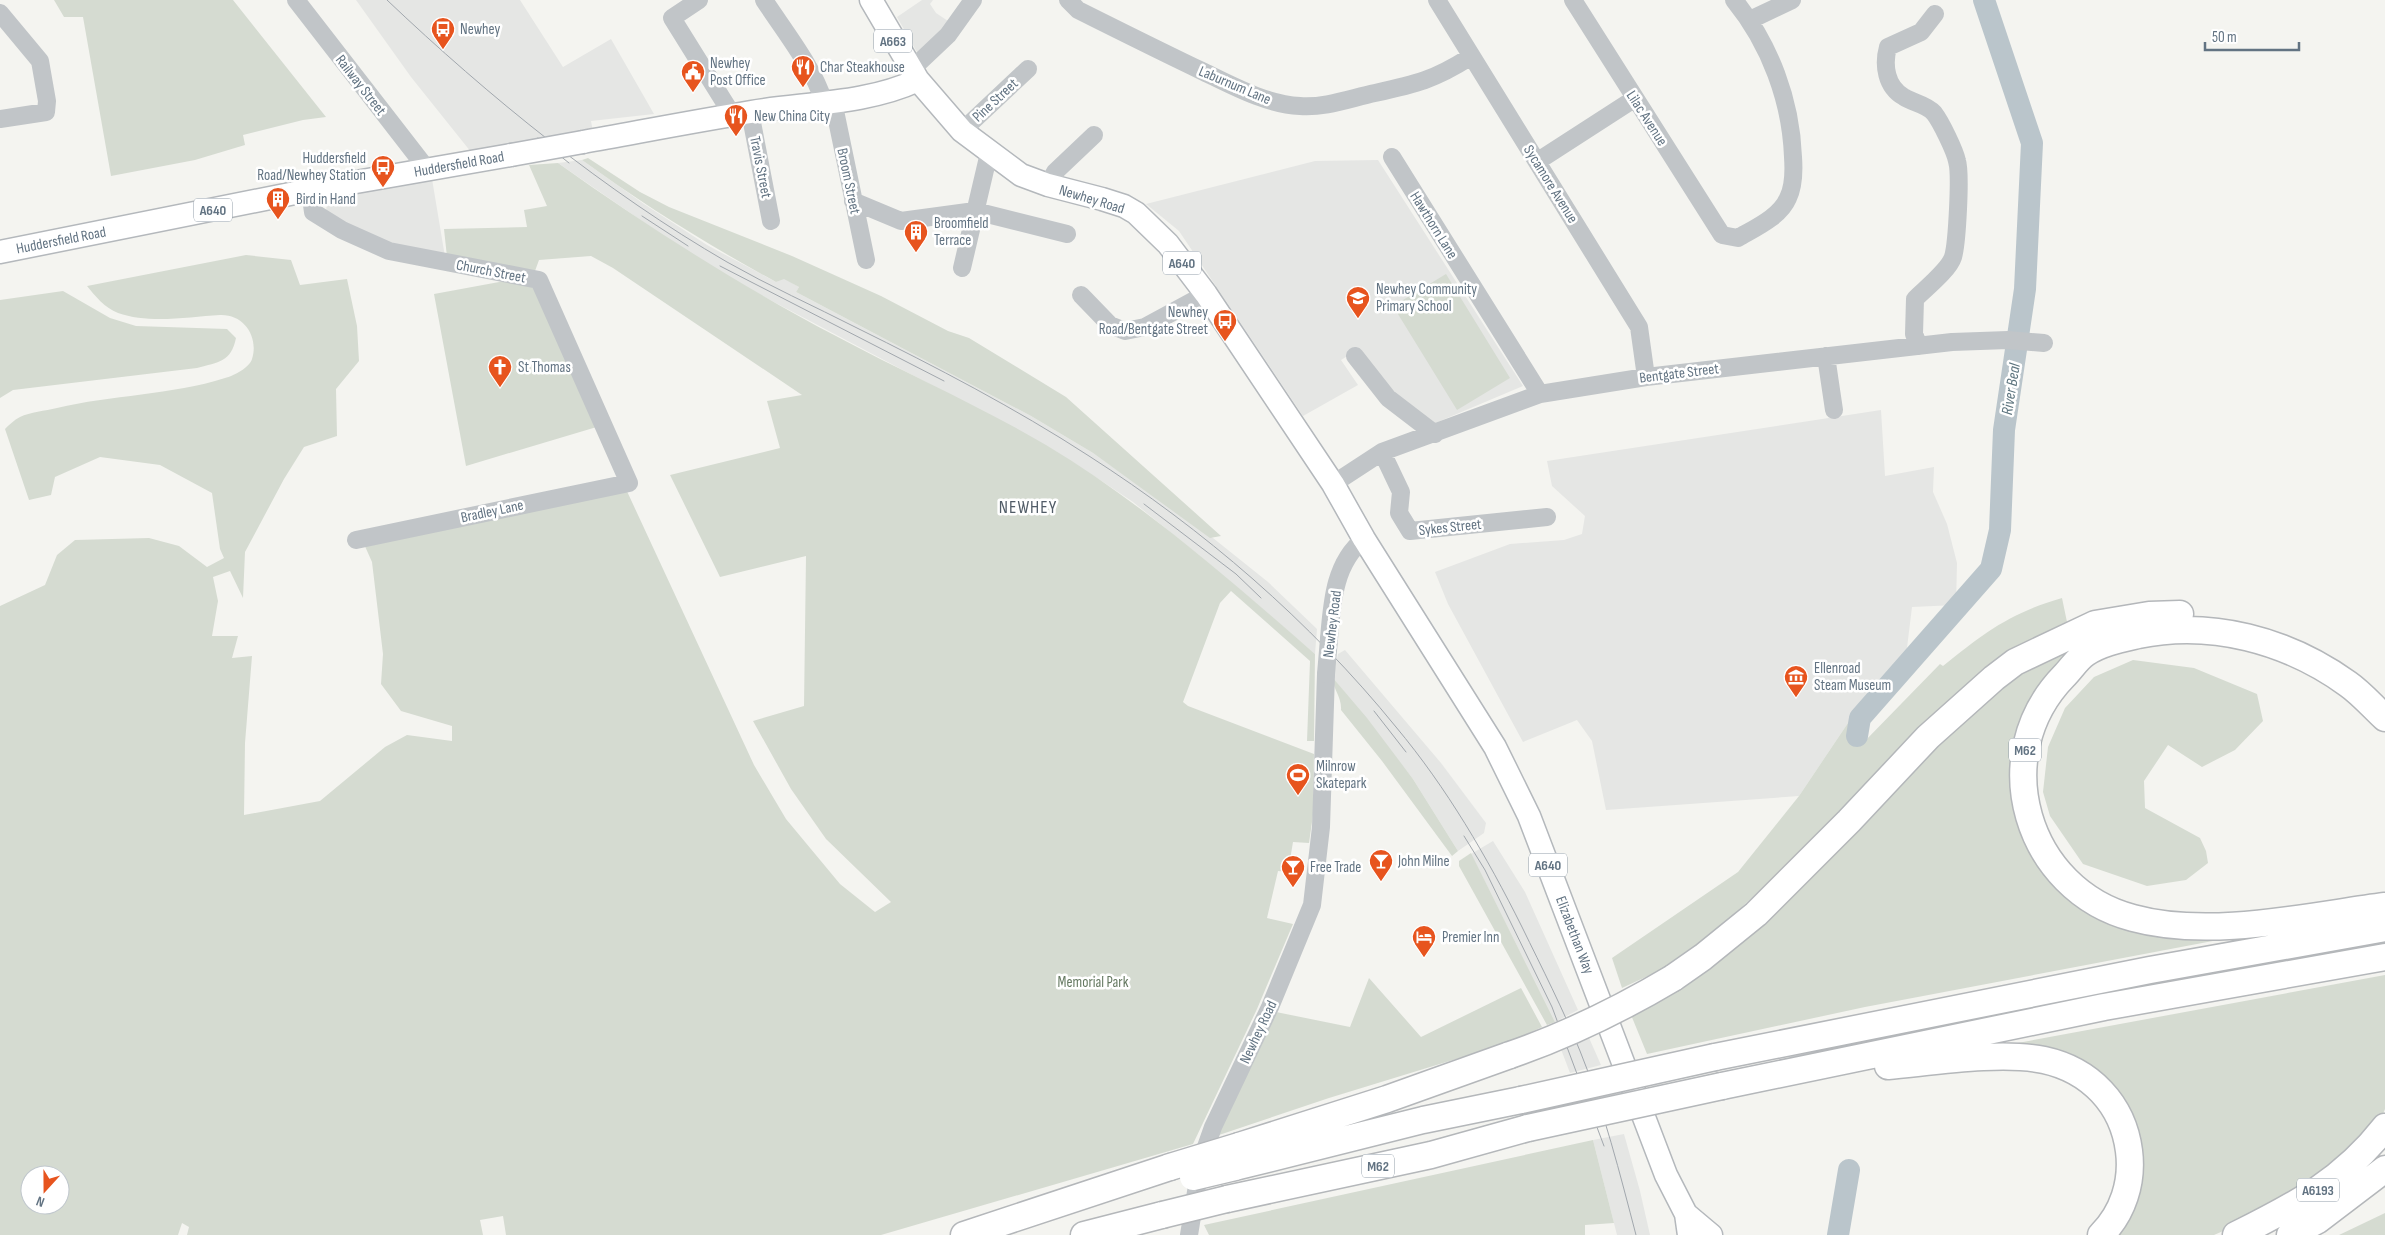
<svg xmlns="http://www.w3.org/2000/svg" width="2385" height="1235" viewBox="0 0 2385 1235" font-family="'Sofia Sans Condensed',sans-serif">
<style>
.built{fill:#e5e6e4}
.green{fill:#d5dbd1;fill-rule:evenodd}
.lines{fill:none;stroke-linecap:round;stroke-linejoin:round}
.river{stroke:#bac5cb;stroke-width:22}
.major-casing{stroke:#b4b8bc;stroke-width:25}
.highway-casing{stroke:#b4b7ba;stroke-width:29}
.minor{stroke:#c1c5c8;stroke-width:18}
.major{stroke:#fff;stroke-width:22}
.highway{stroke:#fff;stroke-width:26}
.tram{stroke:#a1a7ad;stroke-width:1}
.major-bridge-casing{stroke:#b4b8bc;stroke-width:25;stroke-linecap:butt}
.highway-bridge-casing{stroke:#b4b7ba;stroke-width:29;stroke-linecap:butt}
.minor-bridge{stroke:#c1c5c8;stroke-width:18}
.major-bridge{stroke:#fff;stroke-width:22}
.highway-bridge{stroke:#fff;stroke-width:26}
.labels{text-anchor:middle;stroke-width:5;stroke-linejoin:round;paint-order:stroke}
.shield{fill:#fff;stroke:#919da8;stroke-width:1}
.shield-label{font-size:14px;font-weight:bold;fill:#627382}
.poi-label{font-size:15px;fill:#627382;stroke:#fff;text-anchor:start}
.street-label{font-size:15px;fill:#627382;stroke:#fff}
.park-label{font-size:15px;fill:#657961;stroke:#fff}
.water-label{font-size:16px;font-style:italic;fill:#5e757f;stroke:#fff}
.quarter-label{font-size:18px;letter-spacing:1px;fill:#515c67;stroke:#fff}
</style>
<rect width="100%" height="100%" fill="#f4f4f0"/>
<path class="built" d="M356 0H520L563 67 611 39 654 114 591 121 593 132 471 152 411 77Z
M922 0H933L930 4 936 13 948 21 932 46 918 54 897 17Z
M582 160 644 204 707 245 776 282 784 278 799 287 796 292 1031 416 1093 453 1213 538 1268 582 1317 629 1315 654 1205 560 1133 502 1097 478 1045 445 753 291 671 241 558 163Z
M1378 160 1523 386 1433 424 1393 394 1359 349 1341 360 1358 385 1303 416 1179 231 1146 204 1315 161Z
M432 179 445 257 388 246 326 213 327 201 338 194Z
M1881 410 1885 476 1934 467 1933 492 1947 524 1957 563 1956 605 1912 607 1906 656 1852 717 1799 796 1606 810 1592 741 1577 720 1523 742 1448 604 1435 572 1510 544 1564 540 1582 534 1585 516 1552 486 1547 461Z
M1345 650 1441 763 1486 823 1484 833 1458 851 1413 779 1333 678 1338 654Z
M1493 841 1525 892 1578 1010 1555 1022 1471 854Z
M1586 1031 1601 1065 1570 1073 1559 1044Z
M1624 1134 1640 1191 1650 1235H1617L1593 1140Z"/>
<path class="green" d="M54 0H233L326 117 303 120 243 135 245 145 195 160 111 176 83 17H64Z
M588 158 640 192 669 207 792 256 881 296 948 331 969 338 1066 397 1221 536 1210 538 1093 453 1031 416 796 292 799 287 784 279 776 282C708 245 644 205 582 160Z
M558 163C648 227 739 285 836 336 905 373 978 405 1046 445 1144 504 1229 579 1315 654L1314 741H1307L1310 661 1231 591 1220 603 1183 702 1188 706 1314 754 1313 815 1309 843 1293 842 1288 872 1278 871 1267 918 1293 924 1257 1009 1193 1144 881 1235H506L503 1216 480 1220 483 1235H187L189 1227 182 1223 178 1235H0V606L45 585 57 555 75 540 149 538 179 546 207 567 224 558 220 549 212 493 160 465 100 457 55 477 51 495 29 500 5 429C9 425 14 420 20 417 30 412 45 411 57 408 111 395 172 395 225 378 234 376 250 367 252 359 259 337 244 314 220 315 188 317 149 324 118 313 105 308 95 296 87 286L246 255 291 260 300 285 347 279 357 326 359 361 336 389 337 436 304 447 284 479 245 552 243 598 230 571 213 577 218 601 212 636H238L232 658 252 656 245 743 244 815 320 801 385 747 407 735 452 741V726L401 711 381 684 383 654 372 562 364 544 625 487 754 765 786 819 840 884 875 912 891 902 826 839 791 789 753 721 804 706 806 556 720 577 670 475 780 448 767 401 802 395 613 268 591 256 539 260 535 271 447 257 444 229 527 227 524 210 547 206 529 165ZM30 1175H60V1205H30Z
M1446 274 1510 378 1457 410 1393 306Z
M516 279 539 285 600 426 466 466 434 294Z
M63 291 110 318 136 326 227 329 236 338C231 362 219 362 197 368L13 390 0 398V300Z
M2062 598 2067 622 2023 644 1862 789 1785 868 1713 933 1665 968 1622 988 1612 958 1738 872 1799 796 1852 717 1851 736 1854 739 1863 743 1940 664 1943 666C1984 633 2010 613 2062 598Z
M2083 640 2069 662 2019 801 2109 916H2344L1865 1007 1647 1054 1629 1010 1945 732 2024 670Z
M2133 660 2194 668 2257 694 2263 721 2235 750 2202 767 2168 745 2144 781 2145 808 2200 838 2206 851 2208 863 2186 880 2147 886 2083 864 2050 816 2043 792 2048 747 2065 708 2094 677Z
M1333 678 1367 718 1413 779 1458 851 1452 856 1382 761 1341 710C1342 697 1333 690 1333 678Z
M1471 853 1555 1022 1547 1025 1459 866V861Z
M2385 975V1109L2380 1121 2362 1144 2253 1218 2214 1235H2113L2133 1192 2096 1078 1947 1056Z
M1369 978 1421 1037 1521 988 1542 1027 1505 1044 1329 1098 1216 1136 1276 1012 1350 1027Z
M1593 1140 1614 1223 1585 1225V1235H1209L1204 1225Z
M2385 1213V1235H2339Z"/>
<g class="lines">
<path class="river" d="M1857 736 1860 718 1991 569 2000 530 2004 430 2025 289 2032 143 1984 0
M1838 1235 1849 1170"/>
<g class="major-casing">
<path id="major" d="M871 0 918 80 962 131 1021 175 1048 185 1102 199 1124 206 1136 213 1168 244 1206 294 1333 484 1364 539 1495 747 1529 816 1666 1175 1686 1214 1689 1235
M583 142C639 132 695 121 751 112 805 103 867 104 918 80
M0 252 310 190 511 155
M1686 1214 1711 1235"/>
</g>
<g class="highway-casing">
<path id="highway" d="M2385 718C2373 707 2361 693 2348 684 2287 640 2211 620 2138 635 2121 639 2101 643 2086 653 2078 658 2071 669 2064 676 1986 756 2026 890 2133 918 2209 939 2308 916 2385 906
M1673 978 1703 957 1756 914 1849 821 1928 737 1994 678 2015 662 2095 624 2149 615 2180 614
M1715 1057 2150 970 2385 928
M1888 1066C1932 1062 2001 1051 2044 1060 2090 1070 2123 1104 2129 1151 2133 1182 2123 1213 2101 1235
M1722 1086 2104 1007 2385 957
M1239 1146 1387 1099 1510 1055
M1235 1167 1423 1120 1521 1100
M1227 1199 1431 1155 1528 1128
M964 1235 1170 1167
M1084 1235 1162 1215
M2236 1235C2296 1205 2343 1181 2385 1127
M2290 1235 2318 1220 2385 1169"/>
</g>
<path class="minor" d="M296 0 427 169
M699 0 672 18 733 116
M764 0C785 32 812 65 824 102
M1068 0 1078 10C1120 31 1162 52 1204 72 1235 87 1266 104 1300 106 1325 108 1351 98 1375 93 1416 84 1434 80 1470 57
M1437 0 1639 327 1646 377
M1573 0 1722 235 1738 238C1755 228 1780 217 1788 198 1794 186 1794 171 1793 157 1791 101 1770 44 1734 0
M0 13 40 61 47 101 46 112 0 119
M1750 20 1792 0
M911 70 948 35 973 0
M833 101 866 260
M750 112 771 221
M962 131 1028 69
M1392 157 1540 394
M1538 161 1634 99
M1048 185 1055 172 1094 135
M310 190 313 212 342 230 389 251 539 280 629 483 356 540
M853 201 901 221 975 211 1067 234
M962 268 989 153
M1081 295 1110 325 1125 331 1145 327 1206 294
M1919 346 1914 334 1915 299C1925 289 1949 270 1953 257 1957 244 1961 174 1957 161 1955 151 1941 122 1934 113 1926 104 1913 103 1904 97 1886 87 1883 65 1888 47L1921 32 1935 14
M1355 356 1388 398 1435 434
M1826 356 1834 410
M1382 452 1401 492 1399 513 1410 531 1547 517
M1333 484 1382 452 1540 394 1646 377 1952 342 2008 340 2044 343
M1329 639C1332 603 1334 563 1364 539
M1189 1235 1201 1161 1213 1127 1270 1007 1312 905 1321 827 1326 674"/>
<use href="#major" class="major"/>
<use href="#highway" class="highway"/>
<path class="tram" d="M387 0C488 96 606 192 727 262 769 286 814 306 857 328 936 367 1015 408 1089 456 1203 529 1310 621 1396 727 1447 788 1487 857 1522 927 1542 968 1563 1009 1580 1051 1604 1110 1620 1174 1636 1235
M538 138 569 163
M642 216 688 246
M720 266 944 381
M1144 504 1236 574 1261 598
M1374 711 1406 752
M1464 836 1485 870 1552 1007 1604 1146"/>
<g class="major-bridge-casing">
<path id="major-bridge" d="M511 155 583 142"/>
</g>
<g class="highway-bridge-casing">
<path id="highway-bridge" d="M1510 1055C1568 1035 1621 1009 1673 978
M1521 1100 1715 1057
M1528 1128 1722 1086
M1170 1167 1239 1146
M1193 1177 1235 1167
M1162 1215 1227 1199"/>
</g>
<path class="minor-bridge" d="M1326 674 1329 639"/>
<use href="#major-bridge" class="major-bridge"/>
<use href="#highway-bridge" class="highway-bridge"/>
</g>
<defs>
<g id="bus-pin" transform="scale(1.25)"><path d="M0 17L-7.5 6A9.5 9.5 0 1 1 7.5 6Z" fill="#e7541e" stroke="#fff"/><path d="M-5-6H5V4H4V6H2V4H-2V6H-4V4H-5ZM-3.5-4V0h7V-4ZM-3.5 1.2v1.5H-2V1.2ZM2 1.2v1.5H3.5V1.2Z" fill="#fff"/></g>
<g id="restaurant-pin" transform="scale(1.25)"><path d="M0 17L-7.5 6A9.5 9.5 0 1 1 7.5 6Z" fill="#e7541e" stroke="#fff"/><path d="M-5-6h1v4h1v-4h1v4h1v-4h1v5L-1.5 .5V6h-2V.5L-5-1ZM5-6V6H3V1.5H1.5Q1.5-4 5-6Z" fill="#fff"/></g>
<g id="civic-pin" transform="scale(1.25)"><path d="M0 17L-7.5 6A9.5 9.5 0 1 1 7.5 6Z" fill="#e7541e" stroke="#fff"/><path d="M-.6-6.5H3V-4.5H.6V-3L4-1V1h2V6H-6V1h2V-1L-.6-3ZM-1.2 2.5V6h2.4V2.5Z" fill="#fff"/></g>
<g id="building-pin" transform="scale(1.25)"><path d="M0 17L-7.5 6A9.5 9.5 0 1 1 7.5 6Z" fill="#e7541e" stroke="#fff"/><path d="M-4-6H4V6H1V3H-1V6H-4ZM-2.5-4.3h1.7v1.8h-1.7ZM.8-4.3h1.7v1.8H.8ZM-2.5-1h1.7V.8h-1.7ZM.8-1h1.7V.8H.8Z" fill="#fff"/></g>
<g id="school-pin" transform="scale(1.25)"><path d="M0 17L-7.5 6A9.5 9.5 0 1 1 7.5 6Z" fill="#e7541e" stroke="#fff"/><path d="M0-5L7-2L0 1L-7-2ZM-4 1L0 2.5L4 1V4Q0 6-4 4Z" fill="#fff"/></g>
<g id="church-pin" transform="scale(1.25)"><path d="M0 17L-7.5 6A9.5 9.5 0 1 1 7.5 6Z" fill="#e7541e" stroke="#fff"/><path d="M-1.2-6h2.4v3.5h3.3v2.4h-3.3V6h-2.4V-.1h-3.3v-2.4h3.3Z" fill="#fff"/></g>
<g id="museum-pin" transform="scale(1.25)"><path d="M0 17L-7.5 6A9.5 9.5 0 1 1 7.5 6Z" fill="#e7541e" stroke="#fff"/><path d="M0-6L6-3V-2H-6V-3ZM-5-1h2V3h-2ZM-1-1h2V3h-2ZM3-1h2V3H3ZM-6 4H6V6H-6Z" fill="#fff"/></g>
<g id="stadium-pin" transform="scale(1.25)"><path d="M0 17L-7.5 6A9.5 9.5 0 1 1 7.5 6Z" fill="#e7541e" stroke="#fff"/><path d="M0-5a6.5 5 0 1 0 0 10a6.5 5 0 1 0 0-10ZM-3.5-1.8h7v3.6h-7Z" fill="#fff"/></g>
<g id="bar-pin" transform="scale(1.25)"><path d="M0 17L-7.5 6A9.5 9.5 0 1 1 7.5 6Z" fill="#e7541e" stroke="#fff"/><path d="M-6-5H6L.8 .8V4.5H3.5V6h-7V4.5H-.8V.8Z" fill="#fff"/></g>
<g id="hotel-pin" transform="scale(1.25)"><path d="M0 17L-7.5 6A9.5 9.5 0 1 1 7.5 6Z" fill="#e7541e" stroke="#fff"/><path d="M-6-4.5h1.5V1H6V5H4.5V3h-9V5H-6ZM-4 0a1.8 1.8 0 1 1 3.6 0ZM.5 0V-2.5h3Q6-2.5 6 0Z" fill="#fff"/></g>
</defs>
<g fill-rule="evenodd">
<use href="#bus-pin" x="443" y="29"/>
<use href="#restaurant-pin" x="803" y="67"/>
<use href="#civic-pin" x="693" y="72"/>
<use href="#restaurant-pin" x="736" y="116"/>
<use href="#bus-pin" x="383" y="167"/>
<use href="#building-pin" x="278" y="199"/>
<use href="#building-pin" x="916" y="232"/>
<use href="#school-pin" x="1358" y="298"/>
<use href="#bus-pin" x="1225" y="321"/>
<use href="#church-pin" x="500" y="367"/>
<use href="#museum-pin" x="1796" y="677"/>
<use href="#stadium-pin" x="1298" y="775"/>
<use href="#bar-pin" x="1381" y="861"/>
<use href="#bar-pin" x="1293" y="867"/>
<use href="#hotel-pin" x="1424" y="937"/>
</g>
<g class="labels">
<g class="shield">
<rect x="874" y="29.5" width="38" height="23" rx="4"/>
<rect x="194" y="198.5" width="38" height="23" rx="4"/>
<rect x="1163" y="251.5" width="38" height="23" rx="4"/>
<rect x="2009" y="738.5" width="32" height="23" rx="4"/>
<rect x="1529" y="853.5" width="38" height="23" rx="4"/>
<rect x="1362" y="1154.5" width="32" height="23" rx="4"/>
<rect x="2297" y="1178.5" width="42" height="23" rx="4"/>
</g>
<g class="shield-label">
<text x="893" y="46">A663</text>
<text x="213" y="215">A640</text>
<text x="1182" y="268">A640</text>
<text x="2025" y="755">M62</text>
<text x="1548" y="870">A640</text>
<text x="1378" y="1171">M62</text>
<text x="2318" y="1195">A6193</text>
</g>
<g class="poi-label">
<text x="460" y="34">Newhey</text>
<text x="710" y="68">Newhey<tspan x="710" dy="17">Post Office</tspan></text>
<text x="820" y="72">Char Steakhouse</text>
<text x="754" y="121">New China City</text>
<text x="366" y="163" text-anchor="end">Huddersfield<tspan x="366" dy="17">Road/Newhey Station</tspan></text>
<text x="296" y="204">Bird in Hand</text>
<text x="934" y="228">Broomfield<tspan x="934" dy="17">Terrace</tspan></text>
<text x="1376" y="294">Newhey Community<tspan x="1376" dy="17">Primary School</tspan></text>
<text x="1208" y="317" text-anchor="end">Newhey<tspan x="1208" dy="17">Road/Bentgate Street</tspan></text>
<text x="518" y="372">St Thomas</text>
<text x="1814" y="673">Ellenroad<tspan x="1814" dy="17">Steam Museum</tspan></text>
<text x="1316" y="771">Milnrow<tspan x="1316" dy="17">Skatepark</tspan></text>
<text x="1398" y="866">John Milne</text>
<text x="1310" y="872">Free Trade</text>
<text x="1442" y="942">Premier Inn</text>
</g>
<g class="street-label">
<text transform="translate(361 85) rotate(52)" y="5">Railway Street</text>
<text transform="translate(1235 85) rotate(23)" y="5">Laburnum Lane</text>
<text transform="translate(995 100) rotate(-43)" y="5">Pine Street</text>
<text transform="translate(1647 118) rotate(57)" y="5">Lilac Avenue</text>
<text transform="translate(459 164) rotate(-10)" y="5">Huddersfield Road</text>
<text transform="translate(761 167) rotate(79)" y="5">Travis Street</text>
<text transform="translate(849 181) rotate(78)" y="5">Broom Street</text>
<text transform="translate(1551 184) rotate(58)" y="5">Sycamore Avenue</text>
<text transform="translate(1092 199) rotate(17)" y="5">Newhey Road</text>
<text transform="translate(1434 225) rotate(58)" y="5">Hawthorn Lane</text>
<text transform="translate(61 240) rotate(-11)" y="5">Huddersfield Road</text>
<text transform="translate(491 271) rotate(11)" y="5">Church Street</text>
<text transform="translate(1679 373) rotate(-7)" y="5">Bentgate Street</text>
<text transform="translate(492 511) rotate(-12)" y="5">Bradley Lane</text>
<text transform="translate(1450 527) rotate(-6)" y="5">Sykes Street</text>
<text transform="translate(1332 624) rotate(-83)" y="5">Newhey Road</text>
<text transform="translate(1575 935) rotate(69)" y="5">Elizabethan Way</text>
<text transform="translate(1258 1032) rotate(-65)" y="5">Newhey Road</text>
</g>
<g class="park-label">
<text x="1093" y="987">Memorial Park</text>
</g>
<g class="water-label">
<text transform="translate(2010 389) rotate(-81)" y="6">River Beal</text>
</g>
<g class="quarter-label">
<text x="1028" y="513">NEWHEY</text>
</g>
</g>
<g transform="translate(45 1190) rotate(201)"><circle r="24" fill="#ffffff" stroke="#c0c7cd"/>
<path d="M0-4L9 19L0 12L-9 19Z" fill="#e7541e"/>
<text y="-8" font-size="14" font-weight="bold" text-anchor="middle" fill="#627382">N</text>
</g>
<path d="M2205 42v8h94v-8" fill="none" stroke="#627382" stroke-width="2.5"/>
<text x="2212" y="42" font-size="15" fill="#627382" stroke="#ffffff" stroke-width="4" paint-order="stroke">50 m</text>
</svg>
